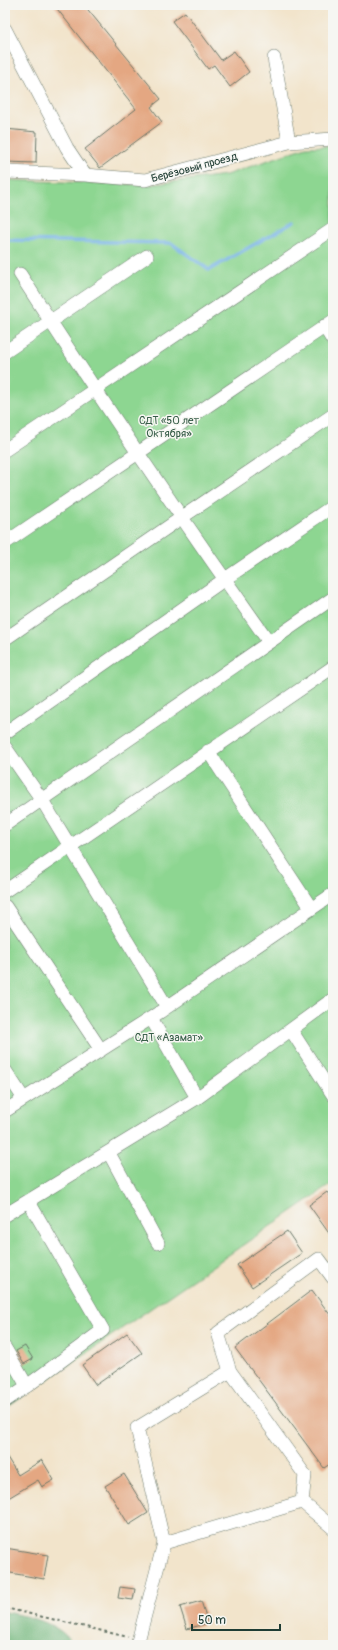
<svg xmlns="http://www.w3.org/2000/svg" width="338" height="1650" viewBox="0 0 338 1650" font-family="Pangolin,sans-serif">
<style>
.green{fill:#8dd691;stroke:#568a62}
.forest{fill:#72b77b;stroke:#487a58}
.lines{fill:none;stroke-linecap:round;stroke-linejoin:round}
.stream{stroke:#76b2e8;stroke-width:3.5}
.building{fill:#e4a782}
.minor-casing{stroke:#697769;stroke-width:14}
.path{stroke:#697769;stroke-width:2;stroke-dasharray:3 3;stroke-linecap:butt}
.minor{stroke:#fff;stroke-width:13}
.labels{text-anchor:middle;stroke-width:3;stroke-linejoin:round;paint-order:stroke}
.street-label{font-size:11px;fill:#1f3d34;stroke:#f6f6f2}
.park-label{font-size:11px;fill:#355c47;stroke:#f6f6f2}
</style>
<rect width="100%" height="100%" fill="#f6f6f2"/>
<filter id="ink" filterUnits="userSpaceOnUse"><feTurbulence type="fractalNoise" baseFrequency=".025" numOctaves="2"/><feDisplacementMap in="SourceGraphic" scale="8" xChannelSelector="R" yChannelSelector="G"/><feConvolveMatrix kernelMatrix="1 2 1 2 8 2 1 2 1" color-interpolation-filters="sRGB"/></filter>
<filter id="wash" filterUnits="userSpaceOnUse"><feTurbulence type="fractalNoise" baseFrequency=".012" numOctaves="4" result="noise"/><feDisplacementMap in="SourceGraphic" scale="16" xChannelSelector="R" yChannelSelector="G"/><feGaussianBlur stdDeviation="0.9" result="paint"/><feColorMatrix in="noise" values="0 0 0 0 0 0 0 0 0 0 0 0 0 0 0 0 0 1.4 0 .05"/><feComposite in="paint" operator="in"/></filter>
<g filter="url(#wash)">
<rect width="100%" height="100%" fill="#f2e4cb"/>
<path class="green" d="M333 146V1183L5 1409V180L149 185 226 175 306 147Z"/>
<path class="forest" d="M5 1612C31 1617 58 1622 74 1645H5Z"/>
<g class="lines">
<path class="stream" d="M5 240 171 243 209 270 294 222"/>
</g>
<g id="blocks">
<path class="building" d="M54 5H84L161 99 151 107 162 122 100 168 85 149 136 109Z
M185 12 221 60 234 51 249 72 230 87 214 65 208 69 172 21Z
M5 129 37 132 36 163 5 162Z
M327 1192 333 1200V1239L309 1205Z
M287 1231 302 1253 252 1287 237 1265Z
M312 1290 333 1319V1462L324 1468 235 1348Z
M127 1333 142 1353 96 1385 82 1365Z
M25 1346 33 1359 24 1364 16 1351Z
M5 1454 18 1475 42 1460 54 1480 42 1487 38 1480 5 1500Z
M124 1474 148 1513 129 1525 105 1486Z
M5 1548 48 1555 44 1579 5 1572Z
M120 1587 135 1589 133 1600 118 1598Z
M201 1601 208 1623 187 1629 180 1607Z"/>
</g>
</g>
<g filter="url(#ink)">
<use href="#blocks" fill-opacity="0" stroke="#697769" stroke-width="1"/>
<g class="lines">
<g class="minor-casing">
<path id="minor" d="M5 29 67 148 85 175
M274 58 289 142
M5 172 85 175 145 180 289 142 333 139
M20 274C100 399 183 521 269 642
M324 326 333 341
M5 352 147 256
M5 450 333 229
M5 543 333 321
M5 639 181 518 333 415
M5 733 225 579 333 506
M5 747 42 800 167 1007
M208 751 311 908
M5 825 333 598
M5 891 333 667
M5 906 101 1050
M151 1018 197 1098
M291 1030 333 1095
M5 1070 24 1099
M5 1111 151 1018 333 894
M109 1153 158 1243
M5 1215 197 1098 333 999
M5 1348 27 1386 103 1330 29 1202
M230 1371 218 1333 319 1259 333 1278
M5 1401 27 1386
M164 1543 137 1428 230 1371 305 1475 302 1502
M137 1645 164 1543 302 1502 333 1528"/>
</g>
<path class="path" d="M5 1608 128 1637
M150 1641 180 1645"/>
<use href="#minor" class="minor"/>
</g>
</g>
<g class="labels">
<g class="street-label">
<text transform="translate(194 167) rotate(-15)" y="4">Берёзовый проезд</text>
</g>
<g class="park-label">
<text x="169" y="424">СДТ «50 лет<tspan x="169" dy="13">Октября»</tspan></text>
<text x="169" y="1041">СДТ «Азамат»</text>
</g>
</g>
<rect width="338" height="1650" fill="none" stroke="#f6f6f2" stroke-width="20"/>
<path d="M192 1624v6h88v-6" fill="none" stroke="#1f3d34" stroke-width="2"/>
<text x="198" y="1624" font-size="12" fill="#1f3d34" stroke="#f6f6f2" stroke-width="3" paint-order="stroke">50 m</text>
</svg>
